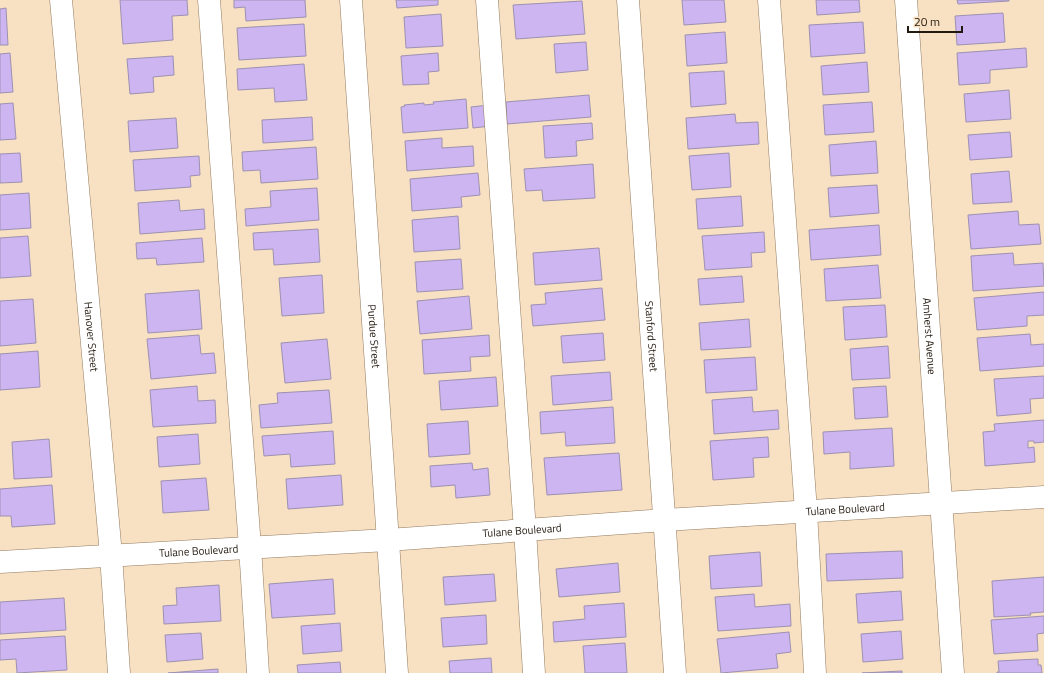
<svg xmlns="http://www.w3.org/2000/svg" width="1044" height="673" viewBox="0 0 1044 673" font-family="'Titillium Web',sans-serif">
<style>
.building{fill:#cdb5f2;stroke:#9d91b1}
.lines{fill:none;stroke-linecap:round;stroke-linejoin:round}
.minor-casing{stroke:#917b60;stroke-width:23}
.minor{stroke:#fff;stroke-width:22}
.labels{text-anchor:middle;stroke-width:3.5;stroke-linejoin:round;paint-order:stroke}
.street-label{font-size:11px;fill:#231a0f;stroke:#f8e0c2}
</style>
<rect width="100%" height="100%" fill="#f8e0c2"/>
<path class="building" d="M120 0H187L188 15 172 16 173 40 123 44Z
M234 0H305L306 17 246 21 245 7 234 8Z
M396 0H438V5L397 8Z
M682 0H724L726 22 684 25Z
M816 0H859L860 12 817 15Z
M957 0H1009V1L958 4Z
M582 1 585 34 516 39 513 5Z
M6 8 8 45H0V9Z
M1003 13 1005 42 957 45 955 16Z
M441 14 443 46 406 48 404 17Z
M863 22 865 53 811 57 809 25Z
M304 24 306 56 239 60 237 28Z
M725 32 727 63 687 66 685 35Z
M586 42 588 70 556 73 554 44Z
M1026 48 1027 67 990 70V83L959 85 957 53Z
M10 53 13 92 0 93V54Z
M438 53 439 71 428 72 429 84 403 85 401 56Z
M173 56 174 75 153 77 154 92 130 94 127 59Z
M867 62 869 92 823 95 821 66Z
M304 64 307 100 275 102 274 88 238 90 237 69Z
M724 71 726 104 691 107 689 73Z
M1009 90 1011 119 966 122 964 94Z
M589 95 591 117 507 124 506 102Z
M466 99 468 128 403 133 401 107 405 106 404 105 424 103V105L434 104 433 102Z
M872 102 874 132 825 135 823 105Z
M13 103 16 139 0 140V104Z
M489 105 491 126 473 128 471 107Z
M735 114 736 123 758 122 759 144 688 149 686 118Z
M312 117 313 140 263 143 262 120Z
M176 118 178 148 130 152 128 121Z
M592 123 593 139 576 141 577 156 545 158 543 126Z
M1010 132 1012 157 970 160 968 135Z
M442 138V148L473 146 474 166 407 171 405 141Z
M876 141 878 173 831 176 829 145Z
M316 147 318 179 261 183 260 170 243 171 242 152Z
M20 153 22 182 0 183V154Z
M729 153 731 187 692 190 689 156Z
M199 156 200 175 190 176 191 187 135 191 133 160Z
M593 164 595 198 543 201 542 190 526 191 524 169Z
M1009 171 1012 202 973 204 971 174Z
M478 173 480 195 461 197 462 207 412 211 410 179Z
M877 185 879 213 830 217 828 188Z
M317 188 319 220 246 226 245 209 271 207 270 191Z
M29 193 31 228 0 230V195Z
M741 196 743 226 698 229 696 199Z
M179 200 180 211 204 209 205 229 140 234 138 203Z
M1018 211 1019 225 1039 224 1041 244 971 249 968 215Z
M458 216 460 249 414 252 412 220Z
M879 225 881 255 811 260 809 230Z
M318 229 320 262 274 265 273 249 254 250 253 233Z
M764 232 765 252 751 253 752 267 705 270 702 236Z
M28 236 31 276 0 278V238Z
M202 238 204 262 157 265 156 258 137 259 136 243Z
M599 248 602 280 535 285 533 253Z
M1013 253 1014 265 1043 263 1044 286 973 291 971 256Z
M461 259 463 289 417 292 415 262Z
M878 265 881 298 826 301 824 269Z
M322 275 324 313 282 316 279 278Z
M742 276 744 302 700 305 698 279Z
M602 288 605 320 533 326 531 305 546 304 545 293Z
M199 290 202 329 148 333 145 294Z
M1044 292V315L1027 316V326L977 330 974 298Z
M469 296 472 329 420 334 417 301Z
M33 299 36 343 0 346V301Z
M885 305 887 337 845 340 843 307Z
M749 319 751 347 701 350 699 323Z
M603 333 605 360 563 363 561 336Z
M1030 334 1031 345 1044 344V366L980 371 977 338Z
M199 335 201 354 214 353 216 373 151 379 147 339Z
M489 335 490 356 470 357 471 371 424 374 422 340Z
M327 339 331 379 285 383 281 343Z
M888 346 890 378 852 380 850 349Z
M38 351 40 387 0 390V354Z
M755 357 757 390 706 393 704 360Z
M610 372 612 400 553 405 551 376Z
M1044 376V398L1030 399 1031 413 997 416 994 379Z
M496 377 498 406 441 410 439 381Z
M197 386 198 401 215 400 216 423 153 427 150 390Z
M886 386 888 417 855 419 853 388Z
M329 390 332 423 261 428 259 405 278 403 277 393Z
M752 397 753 412 778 410 779 429 714 434 712 400Z
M613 407 615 443 566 446 565 432 541 434 540 412Z
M1044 420V442L1034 443V441H1028V448L1034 447 1035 462 985 466 983 432 995 431 994 424Z
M468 421 470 454 429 457 427 424Z
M892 428 894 466 850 469V452L824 454 823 432Z
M333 431 335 464 291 467 290 454 264 456 262 436Z
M198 434 200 464 159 467 157 437Z
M768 437 769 457 753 458 754 477 713 480 710 441Z
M49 439 52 477 14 479 12 442Z
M619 453 622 490 547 495 544 458Z
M472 463 473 470 488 468 490 495 456 498 455 485 431 487 430 466Z
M341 475 343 505 288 509 286 479Z
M206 478 209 510 163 513 161 481Z
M52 485 55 524 12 527 11 516H0V489Z
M902 551 903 578 827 581 826 554Z
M760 552 762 586 711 589 709 556Z
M618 563 620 592 559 597 556 569Z
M494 574 496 601 445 605 443 577Z
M1044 577V612L1030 613 1031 615 994 617 992 581Z
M333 579 335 614 272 618 269 584Z
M219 585 221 621 164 624 163 606 177 605 176 588Z
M901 591 903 620 858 623 856 594Z
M754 594 755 607 790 604 791 626 718 631 715 597Z
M64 598 66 630 0 634V602Z
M624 603 626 637 554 642 553 622 585 619 584 606Z
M486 615 487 644 443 647 441 618Z
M1044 616V633L1037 634 1038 651 994 654 991 620Z
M340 623 342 651 303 654 301 626Z
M901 631 903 659 863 662 861 634Z
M789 632 791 652 776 654 778 668 721 673 717 639Z
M201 633 203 659 167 662 165 635Z
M65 636 67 670 17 673 16 659 0 660V640Z
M625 643 627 673H585L583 646Z
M491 658 492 673H450L449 661Z
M1038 659V665H1041L1042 673H997V672H999L998 661Z
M340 662 341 673H298L297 665Z
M218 669V673H168Z
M902 671V673H862Z"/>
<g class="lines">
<g class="minor-casing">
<g id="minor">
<path id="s1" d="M61 0 111 555 119 673"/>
<path d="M209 0 250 547 258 673"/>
<path id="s2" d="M351 0 397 673"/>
<path d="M487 0 525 530 534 673"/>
<path id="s3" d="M628 0 675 673"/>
<path d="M769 0 806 511 815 673"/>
<path id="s4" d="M906 0 953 673"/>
<path id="s5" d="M0 562 388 540 665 520 1044 497"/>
</g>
</g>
<use href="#minor" class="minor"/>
</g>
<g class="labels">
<g class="street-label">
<text dy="4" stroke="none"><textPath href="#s1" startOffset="338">Hanover Street</textPath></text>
<text dy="4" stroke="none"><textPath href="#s2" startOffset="337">Purdue Street</textPath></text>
<text dy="4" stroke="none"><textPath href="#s3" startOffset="337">Stanford Street</textPath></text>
<text dy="4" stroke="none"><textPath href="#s4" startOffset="337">Amherst Avenue</textPath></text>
<text dy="4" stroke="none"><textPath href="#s5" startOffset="847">Tulane Boulevard</textPath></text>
<text dy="4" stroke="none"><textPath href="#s5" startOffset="523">Tulane Boulevard</textPath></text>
<text dy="4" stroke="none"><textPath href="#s5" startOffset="199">Tulane Boulevard</textPath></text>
</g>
</g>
<path d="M908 26v6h54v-6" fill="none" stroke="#231a0f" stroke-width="2"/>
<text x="914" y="26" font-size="12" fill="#231a0f" stroke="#f8e0c2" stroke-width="3" paint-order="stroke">20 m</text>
</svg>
